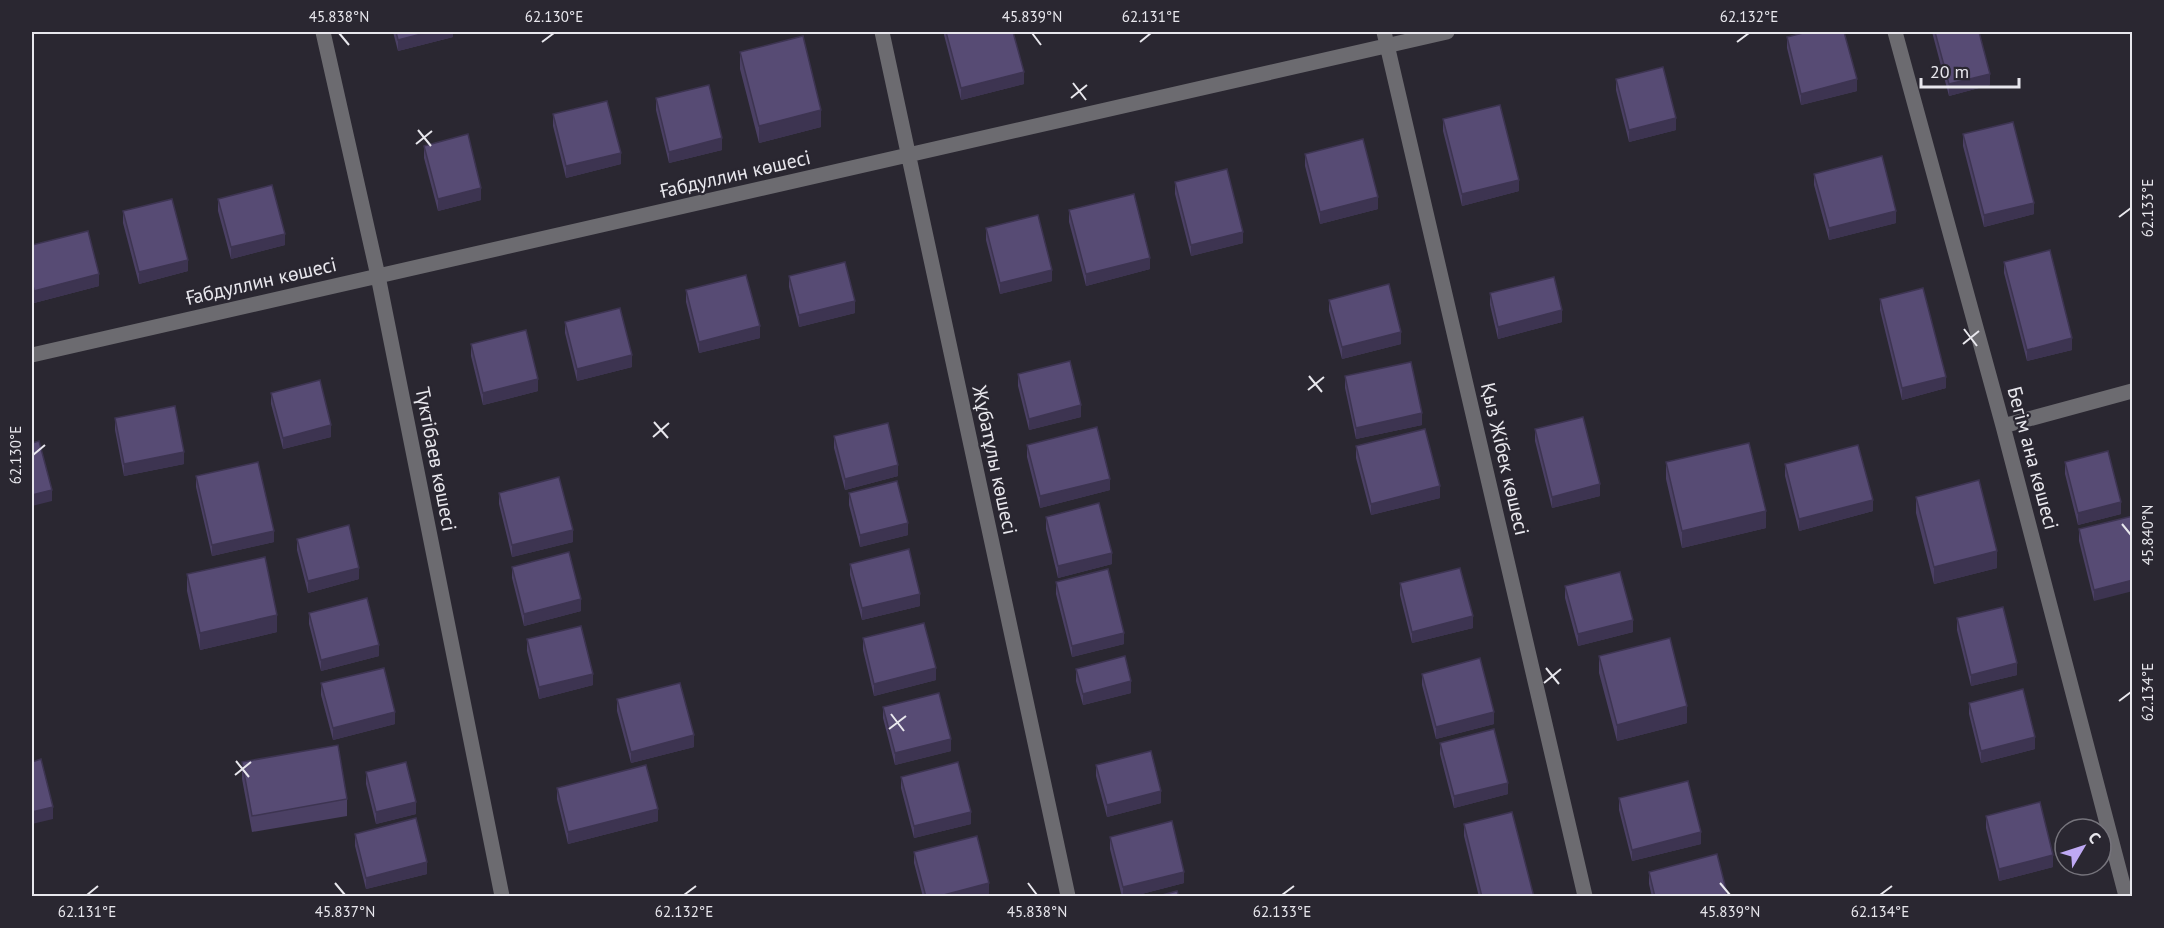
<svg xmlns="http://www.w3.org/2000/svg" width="2164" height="928" viewBox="0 0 2164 928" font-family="'PT Sans',sans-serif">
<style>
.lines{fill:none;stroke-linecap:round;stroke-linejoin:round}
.street{stroke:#6c6b70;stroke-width:15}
.wall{fill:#4b4064}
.shaded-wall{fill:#3d3451}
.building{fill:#574b74;stroke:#3d3451;stroke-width:1.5}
.ticks{fill:none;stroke:#e8e7ed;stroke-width:2}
.labels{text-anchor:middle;stroke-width:4.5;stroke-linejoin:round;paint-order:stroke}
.street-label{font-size:20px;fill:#e8e7ed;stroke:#2a2731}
.neatline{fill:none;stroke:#e8e7ed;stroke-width:2}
.ticks-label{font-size:15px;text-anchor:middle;fill:#e8e7ed}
</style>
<rect width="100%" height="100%" fill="#2a2731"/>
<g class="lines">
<path class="street" d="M323 32 378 276 502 896
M882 32 1068 896
M1384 32 1585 896
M1895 32 2003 426 2126 896
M32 355 1447 32
M2003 426 2132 391"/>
</g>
<path class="wall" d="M393 32H453V37L398 51Z
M944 32H1013L1024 84 961 100 944 35Z
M1932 32H1979L1990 85 1949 96Z
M1787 37 1857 91 1801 105 1787 48Z
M740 52 821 127 759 143 740 69Z
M1616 79 1676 130 1629 142 1616 90Z
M656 98 722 150 669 163 656 110Z
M553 114 621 164 566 178 553 126Z
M1443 119 1519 191 1462 206 1443 131Z
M1963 134 2034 214 1984 227 1963 146Z
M424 146 481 200 438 211 424 158Z
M1305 154 1378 209 1320 224 1305 166Z
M1814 174 1896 223 1829 240 1814 185Z
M1175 182 1243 243 1191 256 1175 194Z
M218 199 285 245 231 259 218 211Z
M1069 210 1150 269 1086 286 1069 222Z
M123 211 188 271 139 284 123 223Z
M986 228 1052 281 1000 294 986 240Z
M32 245 99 286 34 303 32 292Z
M2004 262 2072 350 2027 361 2004 273Z
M789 276 855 313 799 327 789 287Z
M686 290 760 338 699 353 686 302Z
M1490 293 1562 322 1498 339 1490 305Z
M1880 299 1946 388 1902 400 1880 310Z
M1329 300 1401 344 1342 359 1329 311Z
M565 322 632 367 577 381 565 333Z
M471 344 538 391 483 405 471 356Z
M1018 374 1081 417 1029 430 1018 386Z
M1345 376 1422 425 1356 439 1345 388Z
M271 393 331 437 283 449 271 404Z
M115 418 184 464 124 476 115 430Z
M1535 429 1600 496 1552 508 1535 441Z
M834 436 898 476 845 490 834 448Z
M1027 445 1110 490 1040 508 1027 457Z
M1356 446 1440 498 1371 515 1356 458Z
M1666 462 1766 528 1682 548 1666 479Z
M2065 462 2121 514 2078 525 2065 474Z
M1785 464 1873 511 1799 531 1785 476Z
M196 476 274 542 212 556 196 487Z
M499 493 573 542 512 557 499 504Z
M849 493 908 535 860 547 849 505Z
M1916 497 1997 568 1934 584 1916 513Z
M2133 516 2094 601 2079 541V529Z
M1046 517 1112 564 1058 578 1046 529Z
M297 539 359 579 308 593 297 550Z
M850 564 920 606 862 620 850 575Z
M512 567 581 611 524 626 512 578Z
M187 574 277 632 200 650 187 591Z
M1056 582 1124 644 1072 657 1056 594Z
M1400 583 1473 628 1412 643 1400 595Z
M1565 586 1633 632 1578 646 1565 598Z
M309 613 379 656 321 671 309 624Z
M1957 618 2017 675 1971 686 1957 630Z
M863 638 936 680 874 696 863 650Z
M527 639 593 685 539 699 527 651Z
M1599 656 1687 723 1617 741 1599 673Z
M1076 669 1131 693 1083 705 1076 681Z
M1422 674 1494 724 1436 739 1422 685Z
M321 683 395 724 333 740 321 695Z
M617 699 694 747 631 763 617 711Z
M1969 703 2035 749 1981 763 1969 714Z
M883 707 951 751 895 765 883 718Z
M1440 743 1508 794 1454 808 1440 754Z
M242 762 347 799V816L252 832 242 779Z
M1096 765 1161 803 1107 817 1096 776Z
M366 772 416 814 376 824 366 784Z
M901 777 971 824 914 838 901 788Z
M557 788 658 821 568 844 557 799Z
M1619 798 1701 844 1632 861 1619 810Z
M1986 816 2053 867 1999 881 1986 828Z
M1464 824 1534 897H1479L1464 836Z
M355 834 427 874 366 889 355 846Z
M1110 837 1184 883 1130 897H1122L1110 849Z
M914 852 989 895 983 897H923L914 863Z
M1649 872 1728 897H1652L1649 884Z"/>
<path class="shaded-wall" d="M429 32H453V37L398 51V40Z
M1024 72V84L961 100V88Z
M1990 74V85L1949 96V84Z
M1857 79V91L1801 105V94Z
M821 110V127L759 143V126Z
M1676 118V130L1629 142V130Z
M722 138V150L669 163V152Z
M621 153V164L566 178V166Z
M1519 180V191L1462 206V194Z
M481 188V200L438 211V199Z
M1378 197V209L1320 224V212Z
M2034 203V214L1984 227V215Z
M1896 211V223L1829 240V228Z
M1243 232V243L1191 256V245Z
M285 234V245L231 259V247Z
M1150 258V269L1086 286V274Z
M188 260V271L139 284V272Z
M1052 270V281L1000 294V283Z
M99 274V286L34 303V291Z
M855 301V313L799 327V315Z
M1562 310V322L1498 339V327Z
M760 326V338L699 353V342Z
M1401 332V344L1342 359V347Z
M2072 338V350L2027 361V350Z
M632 355V367L577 381V369Z
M1946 377V388L1902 400V388Z
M538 379V391L483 405V393Z
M1081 405V417L1029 430V419Z
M1422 413V425L1356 439V428Z
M331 425V437L283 449V438Z
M184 452V464L124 476V464Z
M898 465V476L845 490V479Z
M1110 479V490L1040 508V496Z
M1600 484V496L1552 508V497Z
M1440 486V498L1371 515V504Z
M52 490V501L32 506V495Z
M1873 500V511L1799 531V519Z
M2121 502V514L2078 525V513Z
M1766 511V528L1682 548V531Z
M908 523V535L860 547V535Z
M573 530V542L512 557V545Z
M274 531V542L212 556V545Z
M1997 551V568L1934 584V567Z
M1112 553V564L1058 578V566Z
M359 568V579L308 593V581Z
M2133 580V591L2094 601V590Z
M920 594V606L862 620V608Z
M581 599V611L524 626V614Z
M277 615V632L200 650V633Z
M1473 616V628L1412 643V632Z
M1633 620V632L1578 646V634Z
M1124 633V644L1072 657V646Z
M379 645V656L321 671V660Z
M2017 663V675L1971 686V675Z
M936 668V680L874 696V684Z
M593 674V685L539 699V687Z
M1131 681V693L1083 705V694Z
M1687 706V723L1617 741V725Z
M395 712V724L333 740V728Z
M1494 712V724L1436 739V727Z
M694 735V747L631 763V752Z
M2035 737V749L1981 763V751Z
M951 739V751L895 765V753Z
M1508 783V794L1454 808V796Z
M1161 791V803L1107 817V805Z
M416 802V814L376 824V812Z
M53 807V819L32 824V812Z
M658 809V821L568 844V832Z
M971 812V824L914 838V826Z
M1701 832V844L1632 861V850Z
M2053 855V867L1999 881V869Z
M427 862V874L366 889V878Z
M1184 872V883L1130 897H1123V887Z
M989 883V895L983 897H936Z"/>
<path class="building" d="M396 32H429L398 40Z
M946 32H1013L1024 72 961 88Z
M1807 32H1844L1857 79 1801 94 1787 37Z
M1935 32H1979L1990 74 1949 84Z
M803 36 821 110 759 126 740 52Z
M1663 67 1676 118 1629 130 1616 79Z
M709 85 722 138 669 152 656 98Z
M607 101 621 153 566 166 553 114Z
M1500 105 1519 180 1462 194 1443 119Z
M2013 122 2034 203 1984 215 1963 134Z
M468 134 481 188 438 199 424 146Z
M1363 139 1378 197 1320 212 1305 154Z
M1882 156 1896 211 1829 228 1814 174Z
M1227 169 1243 232 1191 245 1175 182Z
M272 185 285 234 231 247 218 199Z
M1134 194 1150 258 1086 274 1069 210Z
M172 199 188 260 139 272 123 211Z
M1038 215 1052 270 1000 283 986 228Z
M88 231 99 274 34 291 32 280V245Z
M2050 250 2072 338 2027 350 2004 262Z
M845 262 855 301 799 315 789 276Z
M746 275 760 326 699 342 686 290Z
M1554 277 1562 310 1498 327 1490 293Z
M1389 284 1401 332 1342 347 1329 300Z
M1923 288 1946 377 1902 388 1880 299Z
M620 308 632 355 577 369 565 322Z
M526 330 538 379 483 393 471 344Z
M1070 361 1081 405 1029 419 1018 374Z
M1411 362 1422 413 1356 428 1345 376Z
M320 380 331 425 283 438 271 393Z
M175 406 184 452 124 464 115 418Z
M1583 417 1600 484 1552 497 1535 429Z
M888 423 898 465 845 479 834 436Z
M1097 427 1110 479 1040 496 1027 445Z
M1425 429 1440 486 1371 504 1356 446Z
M39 441 52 490 32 495V443Z
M1749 443 1766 511 1682 531 1666 462Z
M1858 445 1873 500 1799 519 1785 464Z
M2108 451 2121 502 2078 513 2065 462Z
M258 462 274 531 212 545 196 476Z
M559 477 573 530 512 545 499 493Z
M1979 480 1997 551 1934 567 1916 497Z
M897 481 908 523 860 535 849 493Z
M1099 503 1112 553 1058 566 1046 517Z
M2133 516V580L2094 590 2079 529Z
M349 525 359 568 308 581 297 539Z
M909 549 920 594 862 608 850 564Z
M569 552 581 599 524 614 512 567Z
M265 557 277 615 200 633 187 574Z
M1460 568 1473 616 1412 632 1400 583Z
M1108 569 1124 633 1072 646 1056 582Z
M1620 572 1633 620 1578 634 1565 586Z
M367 598 379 645 321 660 309 613Z
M2003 607 2017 663 1971 675 1957 618Z
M924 623 936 668 874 684 863 638Z
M581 626 593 674 539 687 527 639Z
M1670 638 1687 706 1617 725 1599 656Z
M1125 656 1131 681 1083 694 1076 669Z
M1480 658 1494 712 1436 727 1422 674Z
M384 668 395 712 333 728 321 683Z
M680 683 694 735 631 752 617 699Z
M2023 689 2035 737 1981 751 1969 703Z
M939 693 951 739 895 753 883 707Z
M1494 729 1508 783 1454 796 1440 743Z
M338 745 347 799 252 816 242 762Z
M1151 751 1161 791 1107 805 1096 765Z
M41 759 53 807 32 812V762Z
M406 762 416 802 376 812 366 772Z
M958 762 971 812 914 826 901 777Z
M646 765 658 809 568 832 557 788Z
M1688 781 1701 832 1632 850 1619 798Z
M2040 802 2053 855 1999 869 1986 816Z
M1512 812 1534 897H1482L1464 824Z
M416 818 427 862 366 878 355 834Z
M1172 821 1184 872 1123 887 1110 837Z
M977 836 989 883 936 897H926L914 852Z
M1717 854 1728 897H1655L1649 872Z
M1177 891 1179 897H1155Z"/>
<path class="ticks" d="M339 33 349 45M1032 33 1041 45M542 42 554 33M1140 42 1151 33M1737 42 1749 33M1073 83 1086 100M1071 98 1087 85M418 130 431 146M416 144 432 131M2119 217 2131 208M1964 329 1977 346M1963 344 1979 331M1309 376 1322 392M1308 390 1324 377M654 422 668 438M653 437 669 423M33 455 45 445M2122 524 2131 535M1546 668 1559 684M1544 683 1561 669M2119 701 2131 692M891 714 904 731M889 729 906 716M236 761 249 777M235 775 251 762M335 883 345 895M1028 883 1037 895M1720 883 1730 895M87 895 98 886M684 895 696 886M1282 895 1294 886M1880 895 1892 886"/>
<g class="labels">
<g class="street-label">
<text transform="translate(735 174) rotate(-13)" y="7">Ғабдуллин көшесі</text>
<text transform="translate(261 281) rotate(-13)" y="7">Ғабдуллин көшесі</text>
<text transform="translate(2033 458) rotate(75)" y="7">Бегім ана көшесі</text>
<text transform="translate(436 459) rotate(79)" y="7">Түктібаев көшесі</text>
<text transform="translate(1505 459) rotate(77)" y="7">Қыз Жібек көшесі</text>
<text transform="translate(995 460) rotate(78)" y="7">Жұбатұлы көшесі</text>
</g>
</g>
<rect width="2164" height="928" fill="none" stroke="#2a2731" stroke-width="66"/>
<g transform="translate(2083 847) rotate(51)"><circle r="28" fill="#2a2731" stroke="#76747c" stroke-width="1.5"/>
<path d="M0-4.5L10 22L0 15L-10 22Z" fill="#bfa9f4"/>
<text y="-9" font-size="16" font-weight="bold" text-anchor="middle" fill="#e8e7ed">С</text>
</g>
<path d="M1921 78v9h98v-9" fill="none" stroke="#e8e7ed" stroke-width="3"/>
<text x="1930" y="78" font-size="18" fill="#e8e7ed" stroke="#2a2731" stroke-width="4.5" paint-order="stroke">20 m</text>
<rect x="33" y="33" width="2098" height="862" class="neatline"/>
<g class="ticks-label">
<text x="339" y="22">45.838°N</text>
<text x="554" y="22">62.130°E</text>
<text x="1032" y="22">45.839°N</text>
<text x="1151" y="22">62.131°E</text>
<text x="1749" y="22">62.132°E</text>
<text transform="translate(2148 208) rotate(-90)" y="5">62.133°E</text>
<text transform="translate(16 455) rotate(-90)" y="5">62.130°E</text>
<text transform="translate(2148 535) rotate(-90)" y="5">45.840°N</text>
<text transform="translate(2148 692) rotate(-90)" y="5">62.134°E</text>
<text x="87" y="917">62.131°E</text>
<text x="345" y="917">45.837°N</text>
<text x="684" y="917">62.132°E</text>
<text x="1037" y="917">45.838°N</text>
<text x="1282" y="917">62.133°E</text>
<text x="1730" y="917">45.839°N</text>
<text x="1880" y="917">62.134°E</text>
</g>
</svg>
